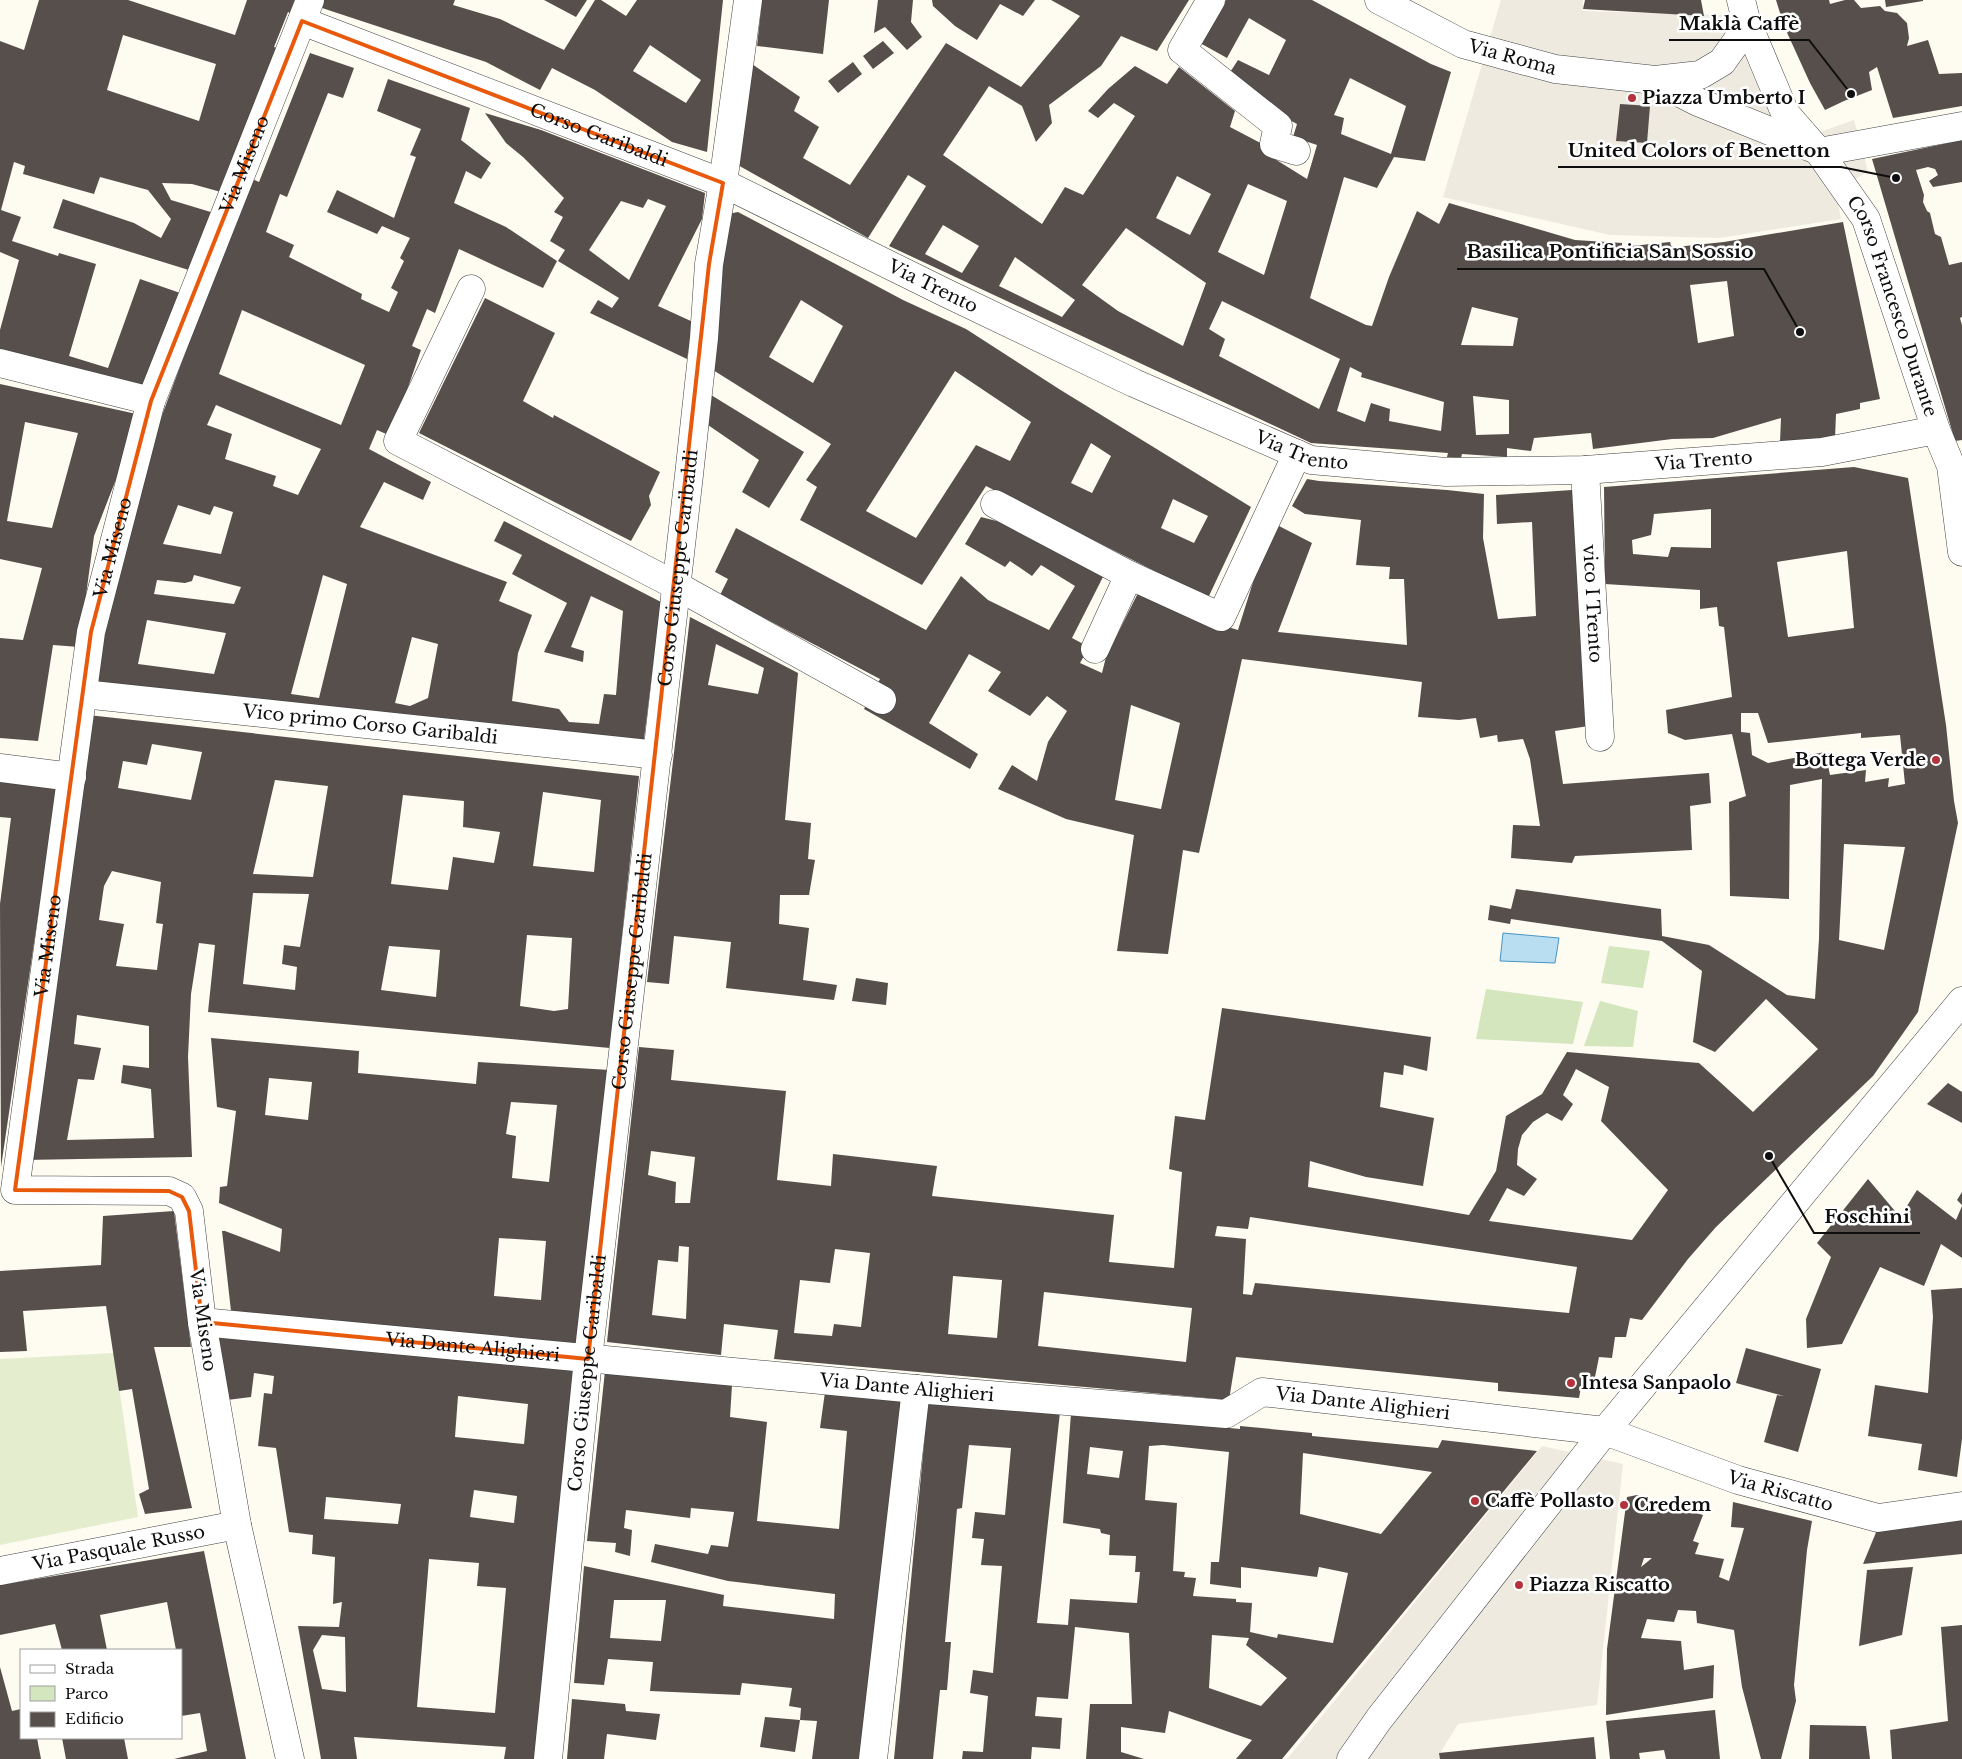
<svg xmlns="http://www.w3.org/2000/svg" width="1962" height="1759" viewBox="0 0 1962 1759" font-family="'Libre Baskerville',serif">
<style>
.green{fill:#d3e6bd}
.pitch{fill:#e4eece}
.plaza{fill:#eeeae0}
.water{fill:#b9def1;stroke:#4795c2}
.building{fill:#564f4b;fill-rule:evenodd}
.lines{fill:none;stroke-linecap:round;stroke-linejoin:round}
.minor-casing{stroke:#414141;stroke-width:29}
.minor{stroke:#fff;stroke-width:28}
.marked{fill:none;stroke:#e8590c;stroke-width:4;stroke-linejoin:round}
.poi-dot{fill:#b3323c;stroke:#fff;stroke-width:2}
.labels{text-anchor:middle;stroke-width:5;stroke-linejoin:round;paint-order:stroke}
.street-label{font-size:18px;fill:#0e0e0e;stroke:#fff}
.poi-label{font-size:18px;font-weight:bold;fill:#0e0e0e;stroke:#fff;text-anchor:start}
.leader{fill:none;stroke:#0e0e0e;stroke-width:2}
.callout-dot{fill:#0e0e0e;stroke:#fff;stroke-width:2}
.callout-label{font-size:19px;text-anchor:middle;font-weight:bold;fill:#0e0e0e;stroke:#fff;stroke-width:5;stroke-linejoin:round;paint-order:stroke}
</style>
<rect width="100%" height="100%" fill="#fefbf1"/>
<path class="green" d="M1609 946 1650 951 1643 988 1601 983Z
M1486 989 1583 1002 1573 1044 1476 1039Z
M1600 1001 1638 1011 1633 1047 1584 1046Z"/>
<path class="pitch" d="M114 1353 138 1517 0 1545V1359Z"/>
<path class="plaza" d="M1501 0H1583V11L1757 16 1767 45 1811 135 1854 120 1868 171 1836 192 1841 219 1719 238 1610 235 1443 197Z
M1542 1446 1623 1464 1597 1705 1458 1724 1440 1753V1759H1287Z"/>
<path class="water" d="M1503 933 1559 938 1555 963 1500 961Z"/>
<path class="building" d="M39 0H128L235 35 247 0H297L292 14 288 12 274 47 277 48 221 192 192 184 162 183 171 200 214 213 192 271 53 228 63 199 134 223 161 238 171 219 148 190 100 177 94 194 23 174 25 166 14 162 1 210 21 217 12 241 58 256 59 253 96 264 69 356 108 368 140 279 183 294 145 393 0 359V330L19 260 0 252V41L24 50ZM123 35 216 64 199 121 107 90Z
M324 0H455L453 5 500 19 564 50 595 0H601L626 16 637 0H723L707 152 672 142 595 90 552 68 540 90 486 62 322 8ZM650 45 701 80 686 103 633 71Z
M544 0H587L576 17Z
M762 0H829L823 54 757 46Z
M878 0H913L911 22 922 37 907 50 885 27 874 33Z
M932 0H1035L1023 16 1000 4 977 40 955 26 933 6Z
M1051 0H1189L1157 51 1121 36 1101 66 1049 105 1052 123 1036 142 1022 106 989 86 943 155 1042 224 1065 187 1083 195 1135 116 1114 103 1098 118 1088 111 1108 89 1135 66 1167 84 1179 67 1235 111 1230 127 1270 148 1267 154 1307 179 1317 145 1293 137 1297 124 1249 98 1225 80 1238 60 1269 75 1286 40 1249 18 1227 58 1200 43 1226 0H1312L1431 64 1451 72 1425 161 1394 157 1377 188 1344 177 1310 298 1366 325 1372 326 1389 277 1417 211 1439 224 1449 203 1575 240 1622 243V247L1670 242 1671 246H1685L1724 242 1843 222 1880 399 1860 403V409L1836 414 1835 438 1780 442 1781 418 1713 438 1672 439 1593 449 1591 433 1534 438 1531 451 1507 448V457L1462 454 1461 458 1447 457 1448 453 1311 443 889 246 926 186 908 175 868 238 736 164 749 62 800 97 794 111 819 127 803 158 850 185 946 43 1021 87 1080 16ZM1350 78 1406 106 1391 154 1341 134 1344 118 1334 115ZM1177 176 1211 194 1190 235 1156 218ZM1248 184 1287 201 1264 275 1218 252ZM943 225 979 246 962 273 925 254ZM1126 228 1206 283 1183 346 1118 311 1082 285ZM1015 257 1075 300 1062 317 999 286ZM1727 281 1734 336 1698 343 1690 285ZM1222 301 1340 359 1319 409 1219 356 1225 339 1209 329ZM1472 307 1518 318 1513 346 1461 345ZM1350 367 1362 373 1361 377 1444 402 1441 431 1389 421 1390 409 1371 403 1365 422 1337 411ZM1473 396 1509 400V434L1476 435Z
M1585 0H1701L1704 16 1583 9Z
M1776 0H1829L1830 4 1845 0H1854L1861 8 1880 6 1885 11 1897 13 1907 23 1909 38 1907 46 1928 40 1939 74 1962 73V106L1893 118 1877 67 1869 72 1872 90 1844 101 1825 110 1810 83 1784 26Z
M1885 0H1923V1L1886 7Z
M883 41 894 53 873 69 863 56Z
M310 53 354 68 343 98 328 93 287 197 280 194 266 232 294 245 289 257 362 294 361 299 389 312 398 292 391 288 404 261 400 258 410 238 382 226 377 234 327 212 337 190 394 218 416 157 410 155 421 129 377 111 388 79 470 108 461 140 491 163 481 179 466 171 454 203 506 227 557 261 543 288 459 249 435 313 427 309 412 346 421 350 391 436 377 430 369 449 431 482 423 500 384 482 360 527 507 582 499 601 532 615 518 653 512 701 559 709 569 722 599 724 604 694 616 695 623 611 591 596 571 647 584 651 583 662 544 652 567 603 512 574 522 555 494 541 504 521 661 602 643 747 93 687 118 534 250 178 259 182ZM242 310 365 365 341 425 219 374ZM216 405 321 449 298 495 273 486 276 476 225 459 232 434 207 425ZM178 505 210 515 214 506 233 512 221 554 163 544ZM194 575 241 587 234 604 154 594 157 580 185 583 192 581ZM323 575 347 584 319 698 291 694ZM147 620 226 633 214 674 138 664ZM412 637 438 644 428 698 410 706 395 703Z
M853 62 862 74 838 93 828 81Z
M1620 104 1650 106 1647 143 1616 141Z
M485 113 541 130 705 193 702 219 658 306 693 322 687 359 590 313 598 300 612 308 619 298 558 261 565 250 550 241 563 217 554 212 564 198 523 157 506 143ZM648 199 666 206 629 280 589 250 621 201 643 208Z
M1962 140V182L1933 187 1929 181 1938 175 1935 169 1928 167 1916 170 1924 195 1923 202 1927 211 1930 213 1935 234 1941 237 1949 265 1962 262V317L1960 318 1962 325V440L1955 441 1872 159Z
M738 212 903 300 966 329 1059 389 1251 507 1208 598 986 486 922 585 800 520 817 487 806 480 831 444 713 370 728 214ZM801 300 843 326 813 383 769 357ZM955 371 1031 422 1010 461 976 445 916 538 866 511ZM1091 443 1111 456 1092 493 1071 483ZM1173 499 1208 516 1194 543 1161 528Z
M485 298 555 333 523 401 553 418 554 415 660 472 649 496 651 505 631 541 419 433Z
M0 384 141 415 94 536 79 647 53 645 38 741 0 738V638L23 640 42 568 0 559ZM25 422 78 433 52 528 7 521Z
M711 395 804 452 769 508 742 492 759 460 708 425Z
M1854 467 1908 478 1946 725 1954 801 1958 823 1918 1012 1873 1076 1716 1227 1688 1259 1642 1320 1630 1318 1626 1337H1615L1612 1358 1599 1357 1595 1377H1583L1579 1398 1498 1391V1383L1236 1357 1229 1400 774 1359 778 1330 724 1324 721 1355 607 1342 639 1047 674 1050 671 1080 786 1091 777 1180 831 1186 833 1154 937 1166 932 1196 1114 1215 1109 1262 1174 1268 1182 1172 1169 1169 1175 1116 1205 1120 1222 1008 1431 1037 1427 1071 1404 1065 1403 1075 1384 1072 1380 1107 1434 1118 1423 1186 1366 1177 1310 1161 1308 1187 1469 1215 1496 1171 1506 1116 1542 1094 1567 1052 1699 1063 1753 1112 1818 1049 1766 999 1715 1052 1693 1042 1702 971 1662 941 1511 919 1510 924 1488 920 1490 905 1511 909 1516 889 1661 909 1662 936 1709 945 1787 995 1815 999 1819 939 1822 779 1790 785 1789 899 1730 896 1729 802 1746 796 1732 734 1685 740 1668 733 1666 710 1732 697 1724 627 1719 626 1717 607 1700 609V590L1605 584 1604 487ZM1711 509V548L1671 547 1668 557 1633 554 1632 540 1651 535 1654 514ZM1847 551 1854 628 1788 637 1777 562ZM1741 713H1758L1768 743 1861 733V738L1900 735 1905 784 1888 787 1889 778 1865 782 1866 770 1830 775 1825 752 1768 763 1752 755 1750 733 1741 732ZM1844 844 1905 847 1884 950 1839 940ZM1576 1069 1609 1087 1601 1121 1668 1190 1632 1240 1489 1221 1507 1188 1524 1196 1537 1179 1517 1165 1518 1149 1522 1135 1533 1122 1547 1113 1562 1121 1573 1104 1563 1095ZM651 1151 695 1157 690 1203H675L676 1182 648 1175ZM1250 1217 1577 1267 1569 1313 1255 1283 1252 1295 1243 1294 1246 1239 1215 1236 1217 1226 1248 1229ZM679 1246 689 1247 686 1319 652 1315 658 1260 678 1262ZM835 1249 870 1253 861 1327 834 1324 832 1336 794 1333 800 1280 830 1283ZM953 1276 1002 1280 997 1338 948 1334ZM1044 1292 1192 1308 1186 1362 1038 1346Z
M1307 479 1319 481 1447 490 1484 494 1483 538 1498 619 1536 616 1532 522 1497 524 1496 495 1572 490 1589 726 1555 731 1563 784 1709 773 1711 803 1690 806 1692 850 1575 856 1572 863 1511 858 1513 825 1540 826 1530 759 1523 739 1498 742 1497 735 1480 738 1476 718 1459 720 1418 717 1422 682 1242 659 1199 853 1183 850 1168 954 1117 951 1134 835 1066 819 998 789 1012 765 1037 781 1048 742 1067 711 1047 696 1030 716 988 691 1001 672 969 654 929 723 978 754 970 769 864 709 880 679 720 595 728 579 715 572 736 528 926 630 961 576 988 600 1049 630 1075 586 1041 565 1032 576 1010 561 1005 567 965 544 981 517 1031 530 1106 571 1072 638 1089 647 1080 663 1102 673 1106 657 1137 595 1148 592 1198 618 1238 630 1265 544 1279 526 1312 543 1278 632 1407 645 1404 579H1389L1390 567 1356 565 1361 520 1305 514 1292 506ZM1131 705 1180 723 1161 809 1115 800Z
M690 617 798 673 785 820 811 823 808 859 815 860 809 895H780L779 924 809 928 803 980 837 985 834 1000 726 988 731 942 674 936 669 984 647 982ZM716 644 764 668 758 694 708 685Z
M88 715 639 776 610 1048 208 1012 215 945 199 943 191 994 188 1057 192 1157 24 1160ZM152 744 202 752 191 800 118 788 123 761 147 765ZM275 780 328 786 313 877 253 874ZM543 792 601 800 594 872 533 866ZM403 795 464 801 463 827 500 832 494 863 453 857 448 890 391 884ZM112 871 161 882 156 923 163 924 157 970 116 966 124 924 99 920 104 886ZM253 893 309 894 300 947 284 945 282 964 297 967 295 990 243 984ZM527 935 572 938 568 1009 554 1011 520 1006ZM389 946 440 950 436 997 381 990ZM77 1015 149 1026V1068L123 1065 121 1083 151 1089 154 1138 67 1140 78 1079 94 1080 101 1048 74 1044Z
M0 779 57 787 1 1167 0 904 11 818 0 817Z
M856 978 888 983 886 1005 852 1001Z
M211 1038 359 1051 358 1073 476 1084 478 1062 610 1070 584 1348 231 1311 222 1231H225L280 1252 282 1229 219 1203 220 1187 227 1186 236 1111 217 1107ZM269 1078 312 1082 308 1120 265 1115ZM511 1102 557 1105 549 1182 512 1178 516 1136 506 1134ZM499 1238 546 1241 541 1300 494 1296Z
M1948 1083 1962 1092V1123L1927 1104Z
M1868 1179 1900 1217 1917 1190 1956 1220 1962 1206V1258L1941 1244 1924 1286 1880 1267 1842 1344 1807 1348 1806 1319 1831 1257 1817 1243Z
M1962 1192V1205L1957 1200Z
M174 1211 191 1347H154L192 1508 145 1514 139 1494 149 1489 132 1389 119 1391 106 1306 23 1311 27 1351 0 1352V1271L101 1265 103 1216Z
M1962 1288V1439L1957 1477 1918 1470 1922 1444 1868 1436 1875 1385 1928 1393 1933 1317 1931 1290Z
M217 1337 580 1371 540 1759H504L506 1747 354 1737 357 1759H321L298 1626 339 1627 342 1602 333 1604 335 1557 312 1554 313 1535 289 1532 276 1448 258 1446 264 1393 272 1394 274 1376 254 1373 251 1397 227 1400ZM458 1396 528 1404 524 1444 455 1437ZM474 1490 517 1496 514 1523 470 1517ZM326 1497 401 1504 398 1524 324 1519ZM429 1559 479 1563 477 1586 506 1588 495 1713 417 1707ZM322 1635 345 1637 346 1692 322 1689 313 1650Z
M1746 1348 1821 1369 1798 1452 1764 1442 1777 1395 1784 1396 1736 1383Z
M605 1371 732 1385 730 1417 767 1422 757 1521 839 1529 847 1431 820 1428 825 1392 901 1399 862 1759H812L817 1721 800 1720 801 1708 789 1706 792 1688 742 1683 740 1695 650 1691 653 1662 608 1659 604 1685 574 1683 584 1566 724 1595 723 1606 834 1619 835 1594 728 1581 651 1562 655 1544 708 1554 711 1545 728 1547 734 1512 691 1508 690 1518 626 1510 624 1528 632 1530 630 1556 615 1552 616 1543 587 1541ZM614 1600H666L661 1641 610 1638Z
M928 1402 1060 1412 1037 1623 1068 1625 1070 1599 1137 1603 1140 1572H1135L1136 1556 1109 1555 1110 1535 1101 1533 1100 1529 1063 1523 1071 1413 1240 1429V1426L1312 1433V1436L1438 1448 1442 1440 1537 1451 1282 1759H1236L1252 1740 1169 1711 1165 1733 1121 1727V1752L1144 1759H1086L1090 1704H1132L1129 1633 1075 1627 1068 1699 1037 1697 1035 1716 1062 1718 1060 1749 1032 1747 1031 1759H962L963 1751 983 1752 988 1696 970 1693 973 1670 993 1673 1002 1566 981 1565 984 1539 972 1538 975 1512 1005 1515 1011 1448 969 1445 962 1508 957 1509 945 1642H951L947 1690H940L933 1759H894ZM1163 1445 1229 1452 1219 1562H1211L1210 1584 1241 1588V1567L1317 1577 1319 1567 1348 1573 1333 1643 1278 1634 1277 1638 1250 1632 1252 1603 1236 1602V1599L1193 1596 1196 1578 1184 1577 1185 1572 1173 1571 1177 1503 1145 1500 1149 1446ZM1090 1447 1123 1451 1119 1478 1087 1474ZM1303 1453 1432 1472 1381 1534 1300 1514ZM1212 1635 1249 1638 1246 1645 1287 1678 1261 1706 1209 1688Z
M1637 1495 1703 1515 1693 1541 1699 1543 1695 1554 1724 1559 1719 1577 1729 1581 1744 1528 1731 1527 1733 1502 1812 1521 1807 1550 1794 1685 1796 1701 1781 1759H1761L1742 1687 1734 1630 1697 1623 1696 1611 1678 1610 1674 1622 1647 1619 1641 1638 1681 1641 1684 1670 1714 1665 1713 1698 1606 1715 1607 1649 1627 1497ZM1644 1558H1652L1641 1567Z
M1962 1515V1554L1863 1564 1877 1530 1894 1526 1911 1528Z
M204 1551 246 1759H174L207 1751 200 1713 181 1716V1650H176L167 1602 100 1615 107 1650H62L55 1624 0 1635V1585Z
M1913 1567 1902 1635 1859 1646 1867 1570Z
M1962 1625V1759H1892L1890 1730 1948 1721 1941 1627Z
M0 1667 12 1711 21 1709V1738H37L41 1759H0Z
M572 1699 625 1704 626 1711 660 1714 656 1740 607 1734 604 1759H567Z
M1715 1710 1720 1759H1666L1664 1750 1639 1753 1640 1759H1610L1606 1721Z
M765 1717 800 1720 795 1752 760 1747Z
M1810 1725 1866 1726 1870 1759H1809Z
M1594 1737 1596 1759H1440L1439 1753Z
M62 1738H124L128 1759H66Z"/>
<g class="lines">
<g class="minor-casing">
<g id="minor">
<path d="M1211 0 1182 50 1278 126 1274 144 1296 151"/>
<path id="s1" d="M1379 0 1463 44 1555 69 1655 80 1700 75 1722 62 1737 41 1746 20"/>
<path id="s2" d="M1741 0 1746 20 1785 113 1819 152 1866 219 1936 430 1951 466 1962 552"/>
<path id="s3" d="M302 21 723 183 946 293 1134 383 1311 460 1446 472 1585 470 1822 452 1936 430"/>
<path d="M1655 80 1698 102 1812 148"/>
<path d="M1819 152 1962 126"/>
<path d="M471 289 398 441 677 586 882 700"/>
<path d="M0 363 151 401"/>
<path id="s4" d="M1585 470 1600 737"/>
<path d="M995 504 1129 575 1221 617 1297 454"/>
<path d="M1095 649 1129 575"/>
<path id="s5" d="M83 694 658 755"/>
<path d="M0 768 72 777"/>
<path id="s6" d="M202 1322 916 1389 1226 1414 1262 1392 1605 1431 1738 1480 1878 1518 1962 1506"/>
<path id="s7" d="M0 1571 237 1525"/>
<path id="s8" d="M290 1759 237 1525 202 1322 189 1211 182 1197 169 1191 15 1190 91 632 151 401 310 0"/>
<path id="s9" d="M548 1759 588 1359 689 475 704 338 709 264 723 183 748 0"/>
<path d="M873 1759 916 1389"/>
<path d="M1351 1759 1379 1719 1605 1431 1962 1001"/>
</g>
</g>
<use href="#minor" class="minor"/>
</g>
<path class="marked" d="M302 21 723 183 709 264 588 1359 202 1322 189 1211 182 1197 169 1191 15 1190 91 632 151 401Z"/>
<g class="poi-dot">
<circle cx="1632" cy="98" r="5"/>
<circle cx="1936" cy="760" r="5"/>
<circle cx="1571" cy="1383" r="5"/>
<circle cx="1475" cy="1501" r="5"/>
<circle cx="1624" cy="1505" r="5"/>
<circle cx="1519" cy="1585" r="5"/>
</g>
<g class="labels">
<g class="street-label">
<text dy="6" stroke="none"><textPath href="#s1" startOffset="146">Via Roma</textPath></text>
<text dy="6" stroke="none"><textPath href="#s3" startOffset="318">Corso Garibaldi</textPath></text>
<text dy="6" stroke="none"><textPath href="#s8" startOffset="1798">Via Miseno</textPath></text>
<text dy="6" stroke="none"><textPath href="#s3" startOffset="685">Via Trento</textPath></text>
<text dy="6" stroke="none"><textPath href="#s2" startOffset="346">Corso Francesco Durante</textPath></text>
<text dy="6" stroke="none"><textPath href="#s3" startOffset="1090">Via Trento</textPath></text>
<text dy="6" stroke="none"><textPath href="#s3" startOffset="1495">Via Trento</textPath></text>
<text dy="6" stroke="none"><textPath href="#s8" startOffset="1392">Via Miseno</textPath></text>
<text dy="6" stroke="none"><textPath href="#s9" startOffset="1198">Corso Giuseppe Garibaldi</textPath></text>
<text dy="6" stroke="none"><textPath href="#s4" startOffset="134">vico I Trento</textPath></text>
<text dy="6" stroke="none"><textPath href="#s5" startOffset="289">Vico primo Corso Garibaldi</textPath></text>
<text dy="6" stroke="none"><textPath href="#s8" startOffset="988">Via Miseno</textPath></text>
<text dy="6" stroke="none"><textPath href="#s9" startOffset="792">Corso Giuseppe Garibaldi</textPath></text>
<text transform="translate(203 1320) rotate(82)" y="6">Via Miseno</text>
<text dy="6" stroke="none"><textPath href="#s6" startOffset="272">Via Dante Alighieri</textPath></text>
<text dy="6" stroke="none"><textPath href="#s9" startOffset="388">Corso Giuseppe Garibaldi</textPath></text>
<text dy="6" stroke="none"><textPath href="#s6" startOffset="708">Via Dante Alighieri</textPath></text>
<text dy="6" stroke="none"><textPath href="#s6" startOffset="1172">Via Dante Alighieri</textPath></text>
<text dy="6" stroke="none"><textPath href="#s6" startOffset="1601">Via Riscatto</textPath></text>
<text dy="6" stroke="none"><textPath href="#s7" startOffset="121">Via Pasquale Russo</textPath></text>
</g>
<g class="poi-label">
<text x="1642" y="104">Piazza Umberto I</text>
<text x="1926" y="766" text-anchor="end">Bottega Verde</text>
<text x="1581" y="1389">Intesa Sanpaolo</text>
<text x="1485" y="1507">Caffè Pollasto</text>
<text x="1634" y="1511">Credem</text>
<text x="1529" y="1591">Piazza Riscatto</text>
</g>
</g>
<path class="leader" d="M1851 94L1809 40H1669M1896 178L1841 167H1558M1800 332L1764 269H1457M1769 1156L1814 1233H1920"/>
<g class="callout-dot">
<circle cx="1851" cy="94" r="5"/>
<circle cx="1896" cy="178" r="5"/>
<circle cx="1800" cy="332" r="5"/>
<circle cx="1769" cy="1156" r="5"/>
</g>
<g class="callout-label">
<text x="1739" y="30">Maklà Caffè</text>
<text x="1699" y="157">United Colors of Benetton</text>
<text x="1610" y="258">Basilica Pontificia San Sossio</text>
<text x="1867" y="1223">Foschini</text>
</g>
<rect x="20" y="1649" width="162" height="90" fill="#ffffff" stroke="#9f9f9f"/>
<rect x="30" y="1665" width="25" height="8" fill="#ffffff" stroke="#9f9f9f"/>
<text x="65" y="1674" font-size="15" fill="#0e0e0e">Strada</text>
<rect x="30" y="1686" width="25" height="15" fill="#d3e6bd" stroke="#9f9f9f"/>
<text x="65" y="1699" font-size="15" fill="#0e0e0e">Parco</text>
<rect x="30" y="1712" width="25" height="15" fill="#564f4b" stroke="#9f9f9f"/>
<text x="65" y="1724" font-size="15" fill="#0e0e0e">Edificio</text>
</svg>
